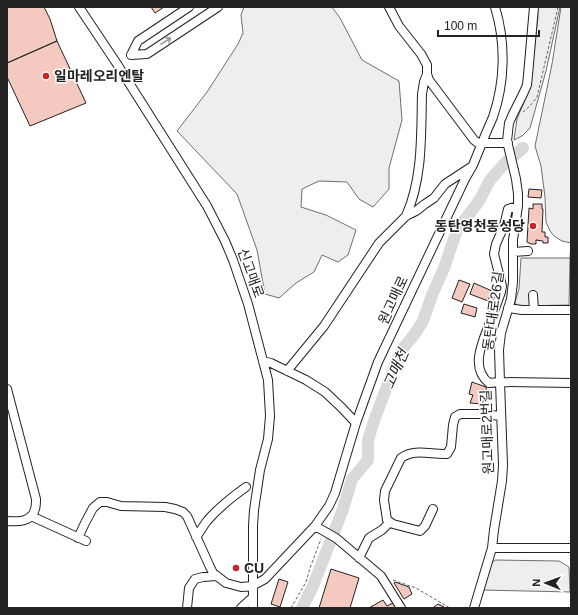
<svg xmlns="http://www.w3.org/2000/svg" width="578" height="615" viewBox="0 0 578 615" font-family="Arial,'Noto Sans KR',sans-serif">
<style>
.green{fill:#eee;stroke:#6f6f6f}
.parking{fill:#ededed;stroke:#6f6f6f}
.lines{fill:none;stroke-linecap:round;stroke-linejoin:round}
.river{stroke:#d9d9d9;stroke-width:12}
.building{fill:#f3c9c0;stroke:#222}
.minor-casing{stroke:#222;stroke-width:10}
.path{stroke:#646464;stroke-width:1;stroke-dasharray:3 2;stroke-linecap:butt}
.minor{stroke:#fff;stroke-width:8}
.oneway{stroke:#9c9c9c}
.poi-dot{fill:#c62828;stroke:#fff;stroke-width:1.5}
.labels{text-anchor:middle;stroke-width:3;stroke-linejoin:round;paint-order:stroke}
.poi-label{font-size:14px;font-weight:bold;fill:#222;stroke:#fff;text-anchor:start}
.street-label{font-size:14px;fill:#222;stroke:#fff}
.water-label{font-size:15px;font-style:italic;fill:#222;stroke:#fff}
</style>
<rect width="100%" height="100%" fill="#fff"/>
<path class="green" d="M244 7H332L340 18 362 60 399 81 402 120 389 168V189L373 207 359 199 347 182 319 181 302 189 301 207 326 215 356 230 348 255 338 262 322 255 314 272 296 283 279 298 265 294 257 250 237 194 177 131 207 92 238 44 243 33 241 15Z
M537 7H560L546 71 530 128 522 136 514 140 517 119 530 88 538 16Z
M561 7H571V258H570L571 243 562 241 554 236 550 231 546 222 545 197 541 166 535 146 552 64Z
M495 560 559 561 569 567 570 592 482 590 487 568Z"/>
<path class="parking" d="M521 258H570L569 305 517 306 515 302 519 289Z"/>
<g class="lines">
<path class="river" d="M302 608 313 586 343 509 352 479 368 460V440L374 421 397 360 404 347 414 335 423 321 432 295 444 268 457 230 479 201 490 180 506 162 523 148"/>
</g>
<path class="building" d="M7 7H44L50 19 57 41 7 63Z
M151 7H164L155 13Z
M57 41 86 103 30 126 7 77V63Z
M529 189 542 190 541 198 528 197Z
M533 204H542V209H543L542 232H545V237H548V243H543V241L536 240V244H531L527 242 529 208 533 209Z
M459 280 470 284 462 302 452 298Z
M474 283 492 291 488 301 470 294Z
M464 304 477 308 475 317 461 313Z
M472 382 486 387 487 393 482 404 470 403 473 395 469 394Z
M331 569 359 578 350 608H319Z
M279 579 288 582 280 607 271 604Z
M395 582 409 587 412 594 404 599 394 583Z
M383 600 387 606 393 603 396 608H369Z
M438 604 444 607 442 608H434V607Z"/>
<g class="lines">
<g class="minor-casing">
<path id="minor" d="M79 7 117 64 207 206 225 241 233 260 248 304 268 380 270 416 268 439 260 470 254 510 253 526V608
M495 7C506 43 505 82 493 117 489 126 485 135 482 143H508
M534 7 528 75 527 85 523 94 513 114 509 123 507 141 516 179 518 194V206L513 240V282L511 299 501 333 499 350 500 382 571 383
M131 55 147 54 218 7
M131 55 138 41 189 7
M406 216C423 178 421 134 422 94L424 82 427 74
M513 252 528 251
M533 295 534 310
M508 308 522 310H571
M263 361 271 363 306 380 325 392 342 408 356 423
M287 371 324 326 379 243 406 216 416 211 425 204 434 198 445 184 471 167
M7 389 36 499C36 502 36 506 35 509 32 522 18 522 7 521
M433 509 425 526 420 531 393 524 387 520 384 500 385 491 401 458C414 448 432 455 447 454L451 447 453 425 455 417 460 414H482L501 416
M31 516 86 541
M315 526 336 538 381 576 401 608
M196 537C200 532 203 526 207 521 218 508 232 497 246 487
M78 538 85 523 93 508 100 502H107L121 506 165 507 175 509 183 512 187 516 210 567 213 573 226 583 241 587 252 586 265 579 315 526 329 506 335 493 356 423 378 362 465 179 473 165 482 143H478L474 140 429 80 427 74V65L421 54 399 26 389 7
M492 548H571
M359 558 369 538 382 530 390 522
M187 608 189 588 195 579 203 577 216 576
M241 608 252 598
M474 608 492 548 494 530 502 481 503 465 500 382 489 383C470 368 482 343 489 325 493 314 497 303 501 292L502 286 494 254 496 244 504 226 508 209 518 206"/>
</g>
<path class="path" d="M523 112 530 106 537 97 558 7
M393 580 416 588 450 608
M291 608 306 582 310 568 321 539"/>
<use href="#minor" class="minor"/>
</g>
<defs><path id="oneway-shaft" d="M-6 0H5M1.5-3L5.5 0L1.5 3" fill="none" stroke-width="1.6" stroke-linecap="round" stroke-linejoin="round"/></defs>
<use class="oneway" href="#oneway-shaft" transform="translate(166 41) rotate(-33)"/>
<g class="poi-dot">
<circle cx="46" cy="76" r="4"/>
<circle cx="533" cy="226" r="4"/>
<circle cx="236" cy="568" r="4"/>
</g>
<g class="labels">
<g class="poi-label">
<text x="54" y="81">일마레오리엔탈</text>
<text x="525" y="231" text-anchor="end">동탄영천동성당</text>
<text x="244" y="573">CU</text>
</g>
<g class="street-label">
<text transform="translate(251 273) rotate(70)" y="5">신고매로</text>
<text transform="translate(393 300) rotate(-65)" y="5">원고매로</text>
<text transform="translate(493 311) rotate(-82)" y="5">동탄대로26길</text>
<text transform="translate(487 432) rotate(-92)" y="5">원고매로2번길</text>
</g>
<g class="water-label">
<text transform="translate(396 369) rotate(-66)" y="5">고매천</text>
</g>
</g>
<rect width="578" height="615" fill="none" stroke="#222222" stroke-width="16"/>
<g transform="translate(546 583) rotate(271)" stroke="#ffffff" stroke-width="3" paint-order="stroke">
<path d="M0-3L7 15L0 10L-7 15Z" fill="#222222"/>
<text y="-6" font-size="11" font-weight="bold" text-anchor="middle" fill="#222222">N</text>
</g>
<path d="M438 30v6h101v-6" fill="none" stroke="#222222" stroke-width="2"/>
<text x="444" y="30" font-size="12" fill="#222222" stroke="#ffffff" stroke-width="3" paint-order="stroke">100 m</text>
</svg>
